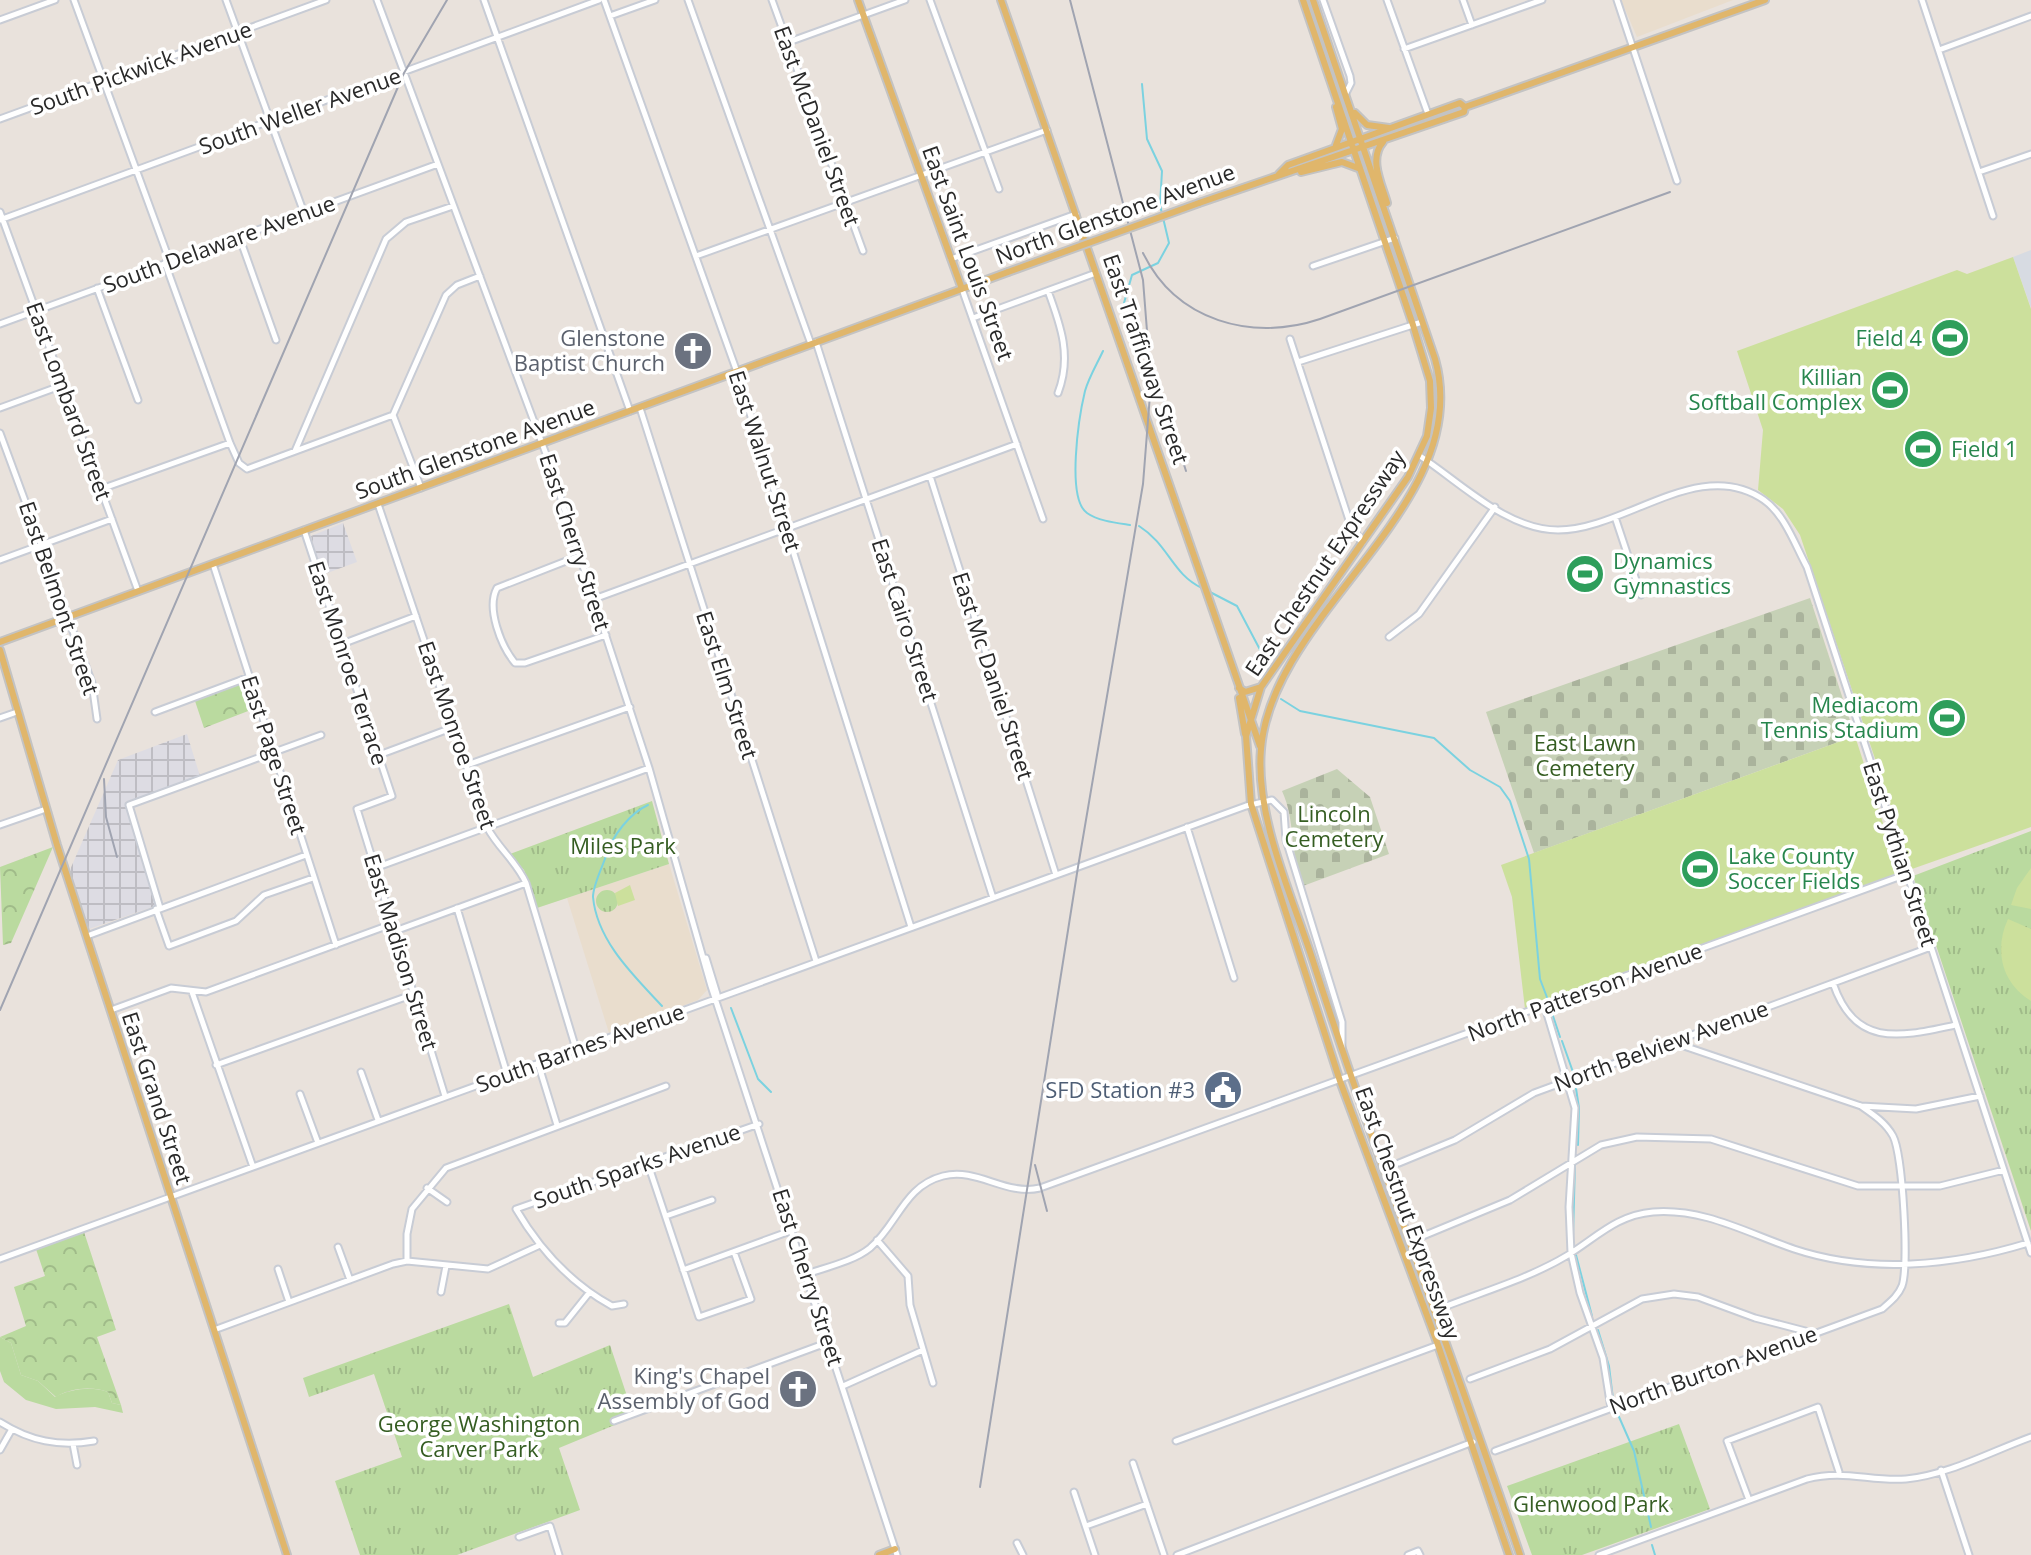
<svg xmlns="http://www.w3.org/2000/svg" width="2031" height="1555" viewBox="0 0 2031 1555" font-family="'Open Sans',sans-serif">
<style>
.industrial{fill:url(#industrial-grid)}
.education{fill:#e9ddcd}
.airport{fill:#d7dbe2}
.grass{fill:#bada9f}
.forest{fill:url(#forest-crowns)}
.cemetery{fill:url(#cemetery-stones)}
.park{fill:url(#park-tufts)}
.pitch{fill:#cce09c}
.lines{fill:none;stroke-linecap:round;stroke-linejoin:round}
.stream{stroke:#7bd2e0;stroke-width:2}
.minor-casing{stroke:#c8ccd5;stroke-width:9}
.major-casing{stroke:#c3c3c3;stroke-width:10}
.minor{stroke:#fff;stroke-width:5}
.major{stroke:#e0b66b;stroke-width:6}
.rail{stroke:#a0a4b1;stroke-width:2}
.major-bridge-casing{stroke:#c3c3c3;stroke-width:10;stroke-linecap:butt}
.major-bridge{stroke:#e0b66b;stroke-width:6}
.labels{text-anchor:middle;stroke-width:7;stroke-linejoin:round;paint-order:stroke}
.street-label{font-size:22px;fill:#292929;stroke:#fff}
.worship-label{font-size:22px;fill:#5b616d;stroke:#fff;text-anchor:end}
.leisure-label{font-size:22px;fill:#27864d;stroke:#fff;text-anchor:end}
.park-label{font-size:22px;fill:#355d22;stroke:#fff}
.service-label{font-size:22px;fill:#4e5e75;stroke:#fff;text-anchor:end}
</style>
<defs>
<pattern id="industrial-grid" width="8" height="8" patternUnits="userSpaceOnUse" patternTransform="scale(2)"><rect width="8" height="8" fill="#dddce3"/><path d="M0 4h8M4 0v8" fill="none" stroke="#bebdc3"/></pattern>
<pattern id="forest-crowns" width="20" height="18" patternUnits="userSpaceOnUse" patternTransform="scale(2)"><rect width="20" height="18" fill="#bada9f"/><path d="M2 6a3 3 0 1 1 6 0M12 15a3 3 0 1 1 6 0" fill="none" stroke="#a0bb89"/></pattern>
<pattern id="cemetery-stones" width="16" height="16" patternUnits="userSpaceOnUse" patternTransform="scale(2)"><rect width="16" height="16" fill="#c6d1b6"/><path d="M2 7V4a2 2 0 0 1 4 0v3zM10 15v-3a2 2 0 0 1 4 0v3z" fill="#aab39c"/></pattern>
<pattern id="park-tufts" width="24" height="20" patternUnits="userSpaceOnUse" patternTransform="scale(2)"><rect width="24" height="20" fill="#bada9f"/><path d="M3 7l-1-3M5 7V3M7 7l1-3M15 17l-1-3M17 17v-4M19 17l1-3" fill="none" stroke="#a0bb89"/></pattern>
</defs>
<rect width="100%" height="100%" fill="#e9e2dc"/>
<path class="industrial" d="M343 523 357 562 322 575 311 536Z
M187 734 200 776 125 802 155 906 89 929 69 872 118 760Z"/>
<path class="education" d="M1621 0H1733L1637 37Z
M669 864 707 990 698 1000 609 1033 567 898Z"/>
<path class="airport" d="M2031 250V308L2013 257Z"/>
<path class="grass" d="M0 1337 11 1343 21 1375 38 1381 55 1397C70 1389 92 1386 108 1392L112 1403 121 1405 123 1413 95 1407 56 1409 26 1400 4 1382 0 1371Z"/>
<path class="forest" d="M244 683 256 708 204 728 195 701Z
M53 847 11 943 3 945 0 867Z
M84 1232 116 1330 97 1337 121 1405 112 1403 108 1392C92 1386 70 1388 56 1397L38 1381 21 1375 11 1343 0 1337 26 1326 14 1287 45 1276 36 1249Z"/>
<path class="cemetery" d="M1810 598 1855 736 1534 853 1486 712Z
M1337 769 1370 797 1389 854 1303 886C1289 852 1296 821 1282 791Z"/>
<path class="park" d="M652 801 669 864 537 908 524 870 510 854Z
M2031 831V1231L1913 876Z
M596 901a11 11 0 1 1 22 0a11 11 0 1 1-22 0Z
M509 1304 533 1377 610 1345 632 1411 622 1422 559 1448 580 1510 457 1555H360L335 1481 402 1457 374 1374 309 1397 303 1378Z
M1679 1424 1710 1509 1582 1555H1532L1507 1486Z"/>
<path class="pitch" d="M2013 257 2031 309V827L1912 869 1800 535 1783 509 1758 490 1763 430 1737 351 1957 270 1967 274Z
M1855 736 1899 873 1525 1009 1512 897 1501 865Z
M2031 868V909L2011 905 2017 888Z
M630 885 635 900 618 906 615 893Z
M2008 919 2031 929V1001C2001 983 1994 949 2008 919Z"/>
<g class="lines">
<path class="stream" d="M1122 310 1132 275 1158 263 1169 243 1160 205 1162 171 1147 139 1142 84
M1103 351C1097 364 1089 377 1085 391 1079 416 1066 498 1087 513 1098 521 1117 523 1130 525
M1139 526C1169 545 1172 574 1202 588
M1208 591 1237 606 1267 663
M1281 699 1300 711 1434 738 1470 770 1500 787 1510 801 1529 859 1540 979 1548 1000
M648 805C630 813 612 836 606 856 602 868 593 885 593 897 597 941 634 976 662 1006
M731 1008 758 1079 771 1092
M1552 1013 1560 1037
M1562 1041 1573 1072
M1575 1082 1579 1108 1578 1145
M1573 1236 1575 1163
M1576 1255 1592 1316
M1598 1330 1609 1366 1613 1399
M1616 1410 1634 1451 1651 1527
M1652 1545 1655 1555"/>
<g class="minor-casing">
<path id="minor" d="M74 0 170 262
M226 0 304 213
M377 0 549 462 649 768 711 986 897 1555
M484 0 630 411
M604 0 737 372 911 927
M688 0 811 344
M772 0 863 251
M930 0 999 189
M1323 0 1350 76 1351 83 1346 93
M1387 0 1428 114
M1463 0 1472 25
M1617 0 1677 181
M1922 0 1993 216
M610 16 655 0
M0 20 55 0
M786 43 905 0
M1404 49 1542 0
M1939 50 2031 16
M0 119 326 0
M1979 172 2031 154
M0 212 138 591
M0 220 599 0
M239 236 276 340
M696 256 1047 130
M951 259 1076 214
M165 263 230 443 239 463 247 469 393 415 446 295 457 285 480 276
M1313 266 1395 238
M97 288 138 400
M962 289 1043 519
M1048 291C1061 326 1072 357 1058 393
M973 318 1096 273
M0 324 438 164
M1290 339 1349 520 1362 543
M816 342 993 898
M1298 362 1422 322
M0 408 63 385
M640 408 816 961
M393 415 421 488
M0 433 92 683 97 719
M295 451 386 239 406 222 453 206
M1420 456C1461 483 1507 530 1558 530 1625 530 1700 455 1764 500 1785 515 1795 545 1807 567L2031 1253
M930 476 1056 875
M101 489 230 443
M378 504 487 827C498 848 516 861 526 883L576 1049
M1615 517 1641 595
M304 530 392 796 357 809 445 1096
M579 556 497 588C486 608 501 646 515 663H525L606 635
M0 560 112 519
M213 564 336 945
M594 599 1017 444
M1389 637 1419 614 1495 507
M342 644 416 616
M155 712 249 677
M0 718 17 712
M379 755 454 727
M467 765 630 707
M0 825 46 809
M1187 827 1234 978
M375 868 649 768
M160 908 129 805 321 735
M457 908 507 1074
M156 909 169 946 236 921 264 895 313 878
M395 931 526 883
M87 936 306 855
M706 958 717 994
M1833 983C1855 1048 1899 1037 1956 1025
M192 992 253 1167
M1545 1007 1575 1108 1569 1207 1571 1253 1580 1293 1603 1358 1611 1408
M111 1010 171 988 206 992 392 924
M1672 1042 1861 1106 1916 1109 1980 1096
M538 1063 557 1125
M216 1065 414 994
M361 1072 378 1120
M300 1094 318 1143
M647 1161 699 1317 751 1299 734 1252
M1399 1163 1455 1140 1534 1093 1931 947
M427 1188 447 1202
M666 1216 712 1200
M1423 1236 1510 1200 1601 1145 1637 1137 1711 1139 1858 1186H1940L2004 1170
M877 1240 908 1276 910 1305 933 1383
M338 1247 350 1280
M0 1259 1246 806 1272 800 1284 812 1286 840 1342 1022V1047
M407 1261V1234L412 1209 446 1168 666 1086
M278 1269 289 1302
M683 1270 793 1230
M807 1274C827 1267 854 1261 870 1248 898 1224 904 1186 943 1176 977 1167 1005 1196 1040 1188L1907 874
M441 1292 446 1266
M624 1304 612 1306C570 1283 540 1250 516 1209L759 1124
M1444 1307C1485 1291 1530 1278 1568 1255 1597 1237 1617 1215 1653 1212 1704 1208 1747 1233 1794 1249 1869 1274 1953 1266 2028 1243
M559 1323H565L589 1293
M214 1330 393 1264 407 1261 488 1269 538 1246
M1470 1379 1550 1349 1642 1299 1674 1294 1698 1297 1755 1318 1813 1333
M843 1386 923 1350
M614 1421 829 1342
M0 1422C30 1441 59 1447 94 1441
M1176 1441 1438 1345
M73 1444 77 1465
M0 1450 12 1429
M1495 1451 1882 1309C1890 1302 1898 1296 1902 1286 1909 1267 1903 1155 1893 1136 1886 1123 1874 1115 1861 1106
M1133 1463 1164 1555
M1941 1470 1969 1555
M1074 1492 1095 1555
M1749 1500 1727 1441 1818 1407 1839 1472
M1086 1526 1147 1504
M519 1537 550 1526 559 1555
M1017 1543 1023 1555
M1177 1555 1473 1442
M1408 1555 1418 1551 1420 1555
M1599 1555 1807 1479C1844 1469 1871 1482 1906 1479 1948 1475 1992 1451 2031 1437"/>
</g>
<g class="major-casing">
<path id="major" d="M858 0 962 289
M1001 0 1260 746
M1303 0 1413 325 1430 381 1431 408 1427 436 1408 477 1261 687 1246 736 1251 804 1340 1081 1438 1345 1509 1555
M1313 0 1435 359C1476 505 1272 611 1261 749 1255 817 1292 896 1313 961 1377 1161 1453 1356 1520 1555
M1336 107 1342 129 1336 145
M1355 113 1367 125 1389 128
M1383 142C1368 159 1382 185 1387 203
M1301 172 1342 162 1358 168
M1279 174 1288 165 1460 103 1465 107 1485 100 1765 0
M1199 203 1464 112 1465 107
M0 642 1008 272
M0 650 57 845 287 1555
M1239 688 1245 692 1261 687
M1239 698 1245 734
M879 1555 895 1549"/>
</g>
<use href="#minor" class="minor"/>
<use href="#major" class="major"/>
<path class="rail" d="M1143 253C1176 321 1252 342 1320 319L1670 192
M1157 380 1186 471
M104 779 106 817 117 857
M0 1010 404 73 447 0
M1035 1165 1047 1211
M980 1487 1078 867 1143 484 1151 382 1143 280 1070 0"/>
<g class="major-bridge-casing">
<path id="major-bridge" d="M1008 272 1199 203"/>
</g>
<use href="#major-bridge" class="major-bridge"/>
</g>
<defs>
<g id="stadium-disc" transform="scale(2)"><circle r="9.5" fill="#2e9e5b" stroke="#fff"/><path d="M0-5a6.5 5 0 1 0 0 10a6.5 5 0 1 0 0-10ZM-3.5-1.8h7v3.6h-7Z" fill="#fff"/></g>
<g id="church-disc" transform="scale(2)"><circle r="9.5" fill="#6b7280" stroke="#fff"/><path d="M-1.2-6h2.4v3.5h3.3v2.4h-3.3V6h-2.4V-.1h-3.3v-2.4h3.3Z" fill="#fff"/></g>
<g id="civic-disc" transform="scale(2)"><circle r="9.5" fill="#5c6f8a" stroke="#fff"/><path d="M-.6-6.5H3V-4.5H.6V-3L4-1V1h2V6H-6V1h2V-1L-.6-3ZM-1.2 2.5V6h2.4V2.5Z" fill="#fff"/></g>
</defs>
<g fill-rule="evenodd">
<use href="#stadium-disc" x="1950" y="338"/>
<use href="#church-disc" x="693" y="351"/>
<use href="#stadium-disc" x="1890" y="390"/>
<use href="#stadium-disc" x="1923" y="449"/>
<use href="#stadium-disc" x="1585" y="574"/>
<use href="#stadium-disc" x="1947" y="718"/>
<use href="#stadium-disc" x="1700" y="869"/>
<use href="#civic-disc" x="1223" y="1090"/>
<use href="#church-disc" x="798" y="1389"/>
</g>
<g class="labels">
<g class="street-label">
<text transform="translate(141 68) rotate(-20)" y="8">South Pickwick Avenue</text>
<text transform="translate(300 111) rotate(-20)" y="8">South Weller Avenue</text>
<text transform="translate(817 126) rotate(70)" y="8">East McDaniel Street</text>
<text transform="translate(1115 214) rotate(-20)" y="8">North Glenstone Avenue</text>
<text transform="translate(219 244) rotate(-20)" y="8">South Delaware Avenue</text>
<text transform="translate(968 253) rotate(70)" y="8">East Saint Louis Street</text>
<text transform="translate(1146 359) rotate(71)" y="8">East Trafficway Street</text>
<text transform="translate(69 401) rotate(70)" y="8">East Lombard Street</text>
<text transform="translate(475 449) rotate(-20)" y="8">South Glenstone Avenue</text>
<text transform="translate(765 461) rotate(72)" y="8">East Walnut Street</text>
<text transform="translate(575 542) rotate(72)" y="8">East Cherry Street</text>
<text transform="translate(1325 563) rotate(-56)" y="8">East Chestnut Expressway</text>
<text transform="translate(59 598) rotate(71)" y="8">East Belmont Street</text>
<text transform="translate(905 620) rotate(72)" y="8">East Cairo Street</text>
<text transform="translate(348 663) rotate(72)" y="8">East Monroe Terrace</text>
<text transform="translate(993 676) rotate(72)" y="8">East Mc Daniel Street</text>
<text transform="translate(727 685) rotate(72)" y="8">East Elm Street</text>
<text transform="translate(457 735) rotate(71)" y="8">East Monroe Street</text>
<text transform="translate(274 755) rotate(72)" y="8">East Page Street</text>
<text transform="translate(1900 854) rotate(72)" y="8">East Pythian Street</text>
<text transform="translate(401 952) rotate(73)" y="8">East Madison Street</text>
<text transform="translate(1585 992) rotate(-20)" y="8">North Patterson Avenue</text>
<text transform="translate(1661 1046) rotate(-20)" y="8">North Belview Avenue</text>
<text transform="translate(580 1048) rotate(-20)" y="8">South Barnes Avenue</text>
<text transform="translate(157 1098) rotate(72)" y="8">East Grand Street</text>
<text transform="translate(637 1166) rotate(-19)" y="8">South Sparks Avenue</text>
<text transform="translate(1408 1213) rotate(70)" y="8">East Chestnut Expressway</text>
<text transform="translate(808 1277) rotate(72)" y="8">East Cherry Street</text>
<text transform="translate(1713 1370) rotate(-20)" y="8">North Burton Avenue</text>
</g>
<g class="worship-label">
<text x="665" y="346">Glenstone<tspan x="665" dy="25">Baptist Church</tspan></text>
<text x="770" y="1384">King's Chapel<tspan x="770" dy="25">Assembly of God</tspan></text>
</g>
<g class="leisure-label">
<text x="1922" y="346">Field 4</text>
<text x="1862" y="385">Killian<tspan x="1862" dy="25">Softball Complex</tspan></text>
<text x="1951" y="457" text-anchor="start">Field 1</text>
<text x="1613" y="569" text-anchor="start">Dynamics<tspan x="1613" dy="25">Gymnastics</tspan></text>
<text x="1919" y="713">Mediacom<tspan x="1919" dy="25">Tennis Stadium</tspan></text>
<text x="1728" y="864" text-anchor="start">Lake County<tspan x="1728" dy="25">Soccer Fields</tspan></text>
</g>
<g class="park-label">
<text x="1585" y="751">East Lawn<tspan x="1585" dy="25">Cemetery</tspan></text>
<text x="1334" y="822">Lincoln<tspan x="1334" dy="25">Cemetery</tspan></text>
<text x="623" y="854">Miles Park</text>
<text x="479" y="1432">George Washington<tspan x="479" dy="25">Carver Park</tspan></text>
<text x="1591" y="1512">Glenwood Park</text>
</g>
<g class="service-label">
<text x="1195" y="1098">SFD Station #3</text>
</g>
</g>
</svg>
